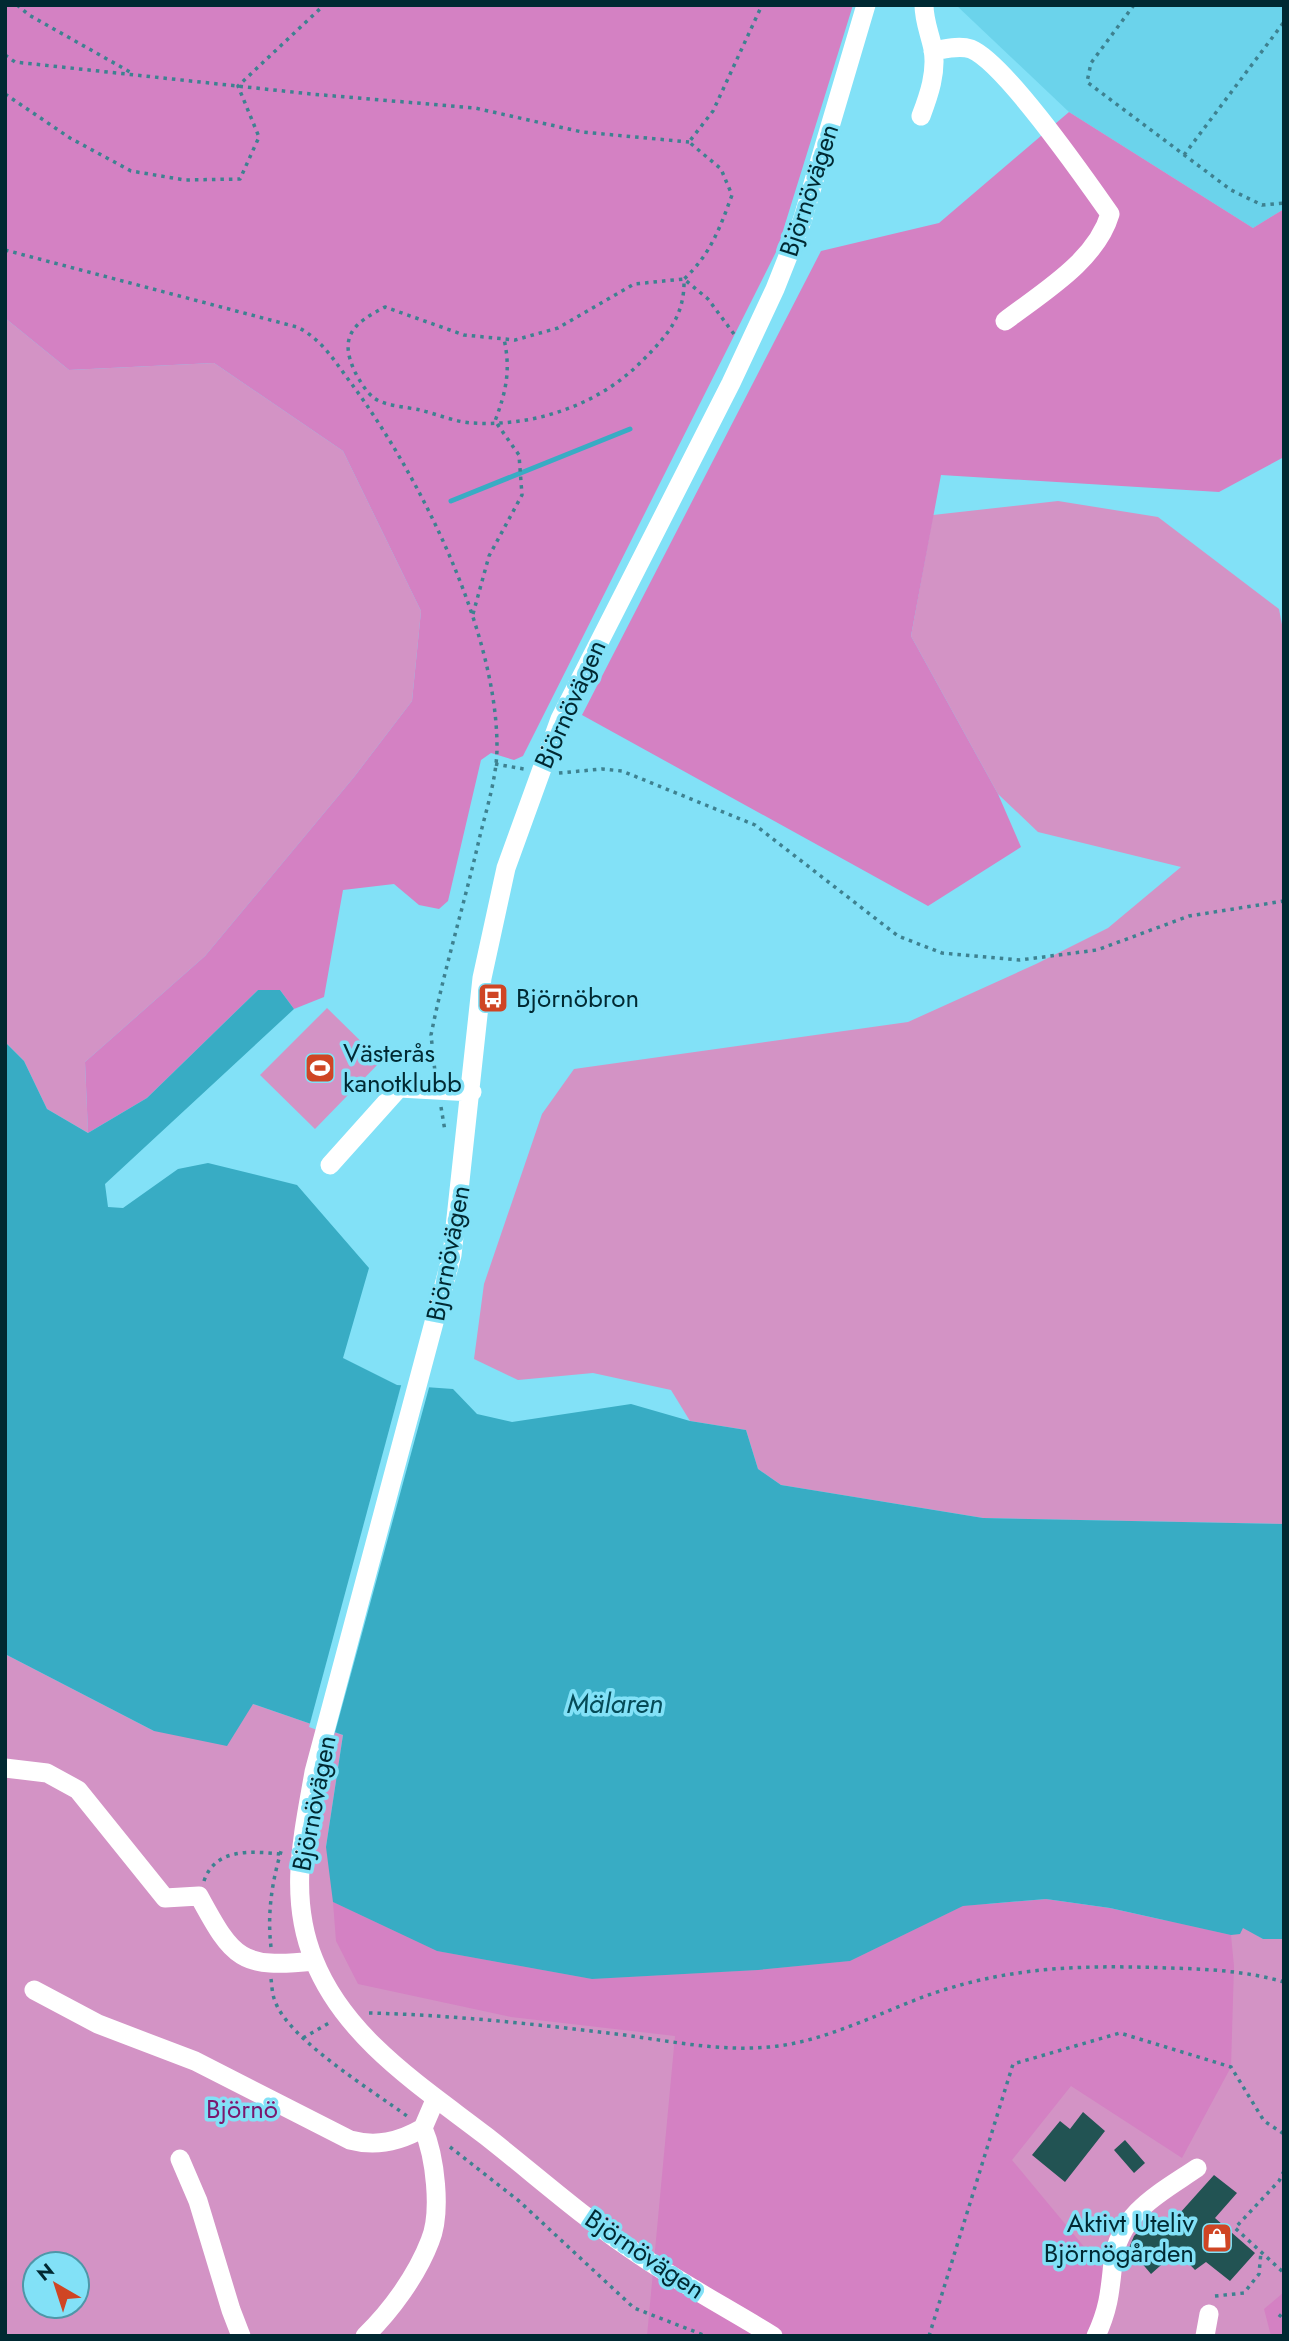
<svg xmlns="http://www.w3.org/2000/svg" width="1289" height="2341" viewBox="0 0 1289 2341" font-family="Jost,sans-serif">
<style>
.built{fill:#6bd3eb}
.green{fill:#d393c5;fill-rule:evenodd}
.forest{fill:#d481c3}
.water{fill:#38acc4}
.pier{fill:#82e1f7}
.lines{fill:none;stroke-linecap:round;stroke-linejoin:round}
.stream{stroke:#38acc4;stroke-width:5}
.building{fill:#225353}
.path{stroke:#3e8190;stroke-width:3.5;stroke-dasharray:3.5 5;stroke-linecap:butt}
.minor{stroke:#fff;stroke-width:19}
.labels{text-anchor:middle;stroke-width:7;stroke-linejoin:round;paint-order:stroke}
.street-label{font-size:26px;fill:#002932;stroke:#82e1f7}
.poi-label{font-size:26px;fill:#002932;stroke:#82e1f7;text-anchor:start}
.park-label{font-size:26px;fill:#7b176d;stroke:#82e1f7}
.water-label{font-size:28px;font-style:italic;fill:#054b58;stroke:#82e1f7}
</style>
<rect width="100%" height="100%" fill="#82e1f7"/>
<path class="built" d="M956 5H1284V209L1253 228 1069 112Z"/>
<path class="green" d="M5 318 69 370 214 363 343 451 421 611 412 701 354 777 205 956 85 1062 88 1133 47 1109 24 1061 5 1042Z
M1058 501 1158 517 1279 609 1284 635V1524L983 1518 781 1485 758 1469 746 1430 690 1421 671 1390 593 1373 518 1380 474 1359 484 1284 542 1114 574 1069 908 1022 1036 964 1108 928 1181 867 1038 832 998 794 911 636 933 515Z
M327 1008 381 1061 315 1129 260 1075Z
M5 1654 154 1731 253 1704 343 1735 326 1847 1243 1927 1263 1939H1284V2336H5ZM35 2264H77V2306H35Z"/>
<path class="forest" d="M5 5H853L777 250 523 756 514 760 491 753 481 760 448 901 439 909 419 905 394 884 343 890 324 997 294 1009 280 990H258L147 1098 88 1133 85 1062 205 956 354 777 412 701 421 611 343 451 214 363 69 370 5 318Z
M1069 112 1253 228 1284 209V457L1219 492 941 475 911 636 998 794 1021 847 928 906 582 715 821 251 939 223Z
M1046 1899 1110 1908 1231 1935 1234 1966 1231 2067 1182 2158 1071 2086 1012 2160 1110 2278 1095 2336H647L675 2036 511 2017 358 1984 336 1941 333 1902 437 1951 592 1979 758 1970 850 1961 963 1906Z
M1284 2292V2336H1271L1264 2309Z"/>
<path class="water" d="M258 990H280L294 1009 105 1184 108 1207 123 1208 178 1169 208 1163 297 1185 369 1268 343 1358 397 1385 453 1389 477 1414 512 1422 631 1404 690 1421 746 1430 758 1469 781 1485 983 1518 1284 1524V1939H1263L1243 1928 1240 1934 1231 1935 1110 1908 1046 1899 963 1906 850 1961 758 1970 592 1979 437 1951 333 1902 326 1847 343 1735 253 1704 227 1746 154 1731 5 1654V1042L24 1061 47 1109 88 1133 147 1098Z"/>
<path class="pier" d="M402 1382 430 1384 334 1736 309 1727Z"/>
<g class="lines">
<path class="stream" d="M451 501 630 429"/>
</g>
<path class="building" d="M1083 2112 1105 2131 1065 2182 1032 2155 1060 2121 1070 2129Z
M1125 2140 1145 2163 1134 2173 1114 2150Z
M1214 2175 1237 2193 1215 2218 1255 2253 1230 2281 1206 2262 1195 2270 1177 2251 1151 2274 1129 2248 1134 2236 1150 2220 1162 2233Z"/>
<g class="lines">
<path class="path" d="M17 5 29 15 130 72
M1134 5 1091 63 1087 82 1231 190 1262 205 1284 203
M5 55 15 62 311 94 475 108 582 132 689 142
M5 94 70 138 131 171 185 180 240 179 259 137 238 86 324 5
M1184 155 1284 22
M5 250 297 327C322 339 335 362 351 383 419 475 497 630 497 747 497 778 486 810 479 840 464 905 444 970 431 1035L435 1072
M734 334 708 299 684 279 634 284 558 328 515 340 464 335 385 307C354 323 338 336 355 372 359 380 367 393 374 398 385 406 407 407 420 410 437 414 455 422 472 423 534 427 599 405 642 361 667 336 685 316 684 279 710 255 720 228 732 195L721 169 689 142 713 111 762 5
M473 614 489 556 522 495 519 455 495 421C506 392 511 370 504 339
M495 764 524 769
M559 773 602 769 622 771 755 825 898 936 942 953 1020 960 1097 950 1189 916 1284 901
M441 1107 445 1131
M204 1881C215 1848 251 1851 280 1854
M271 1947C267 1913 272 1881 282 1848
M271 1979C272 1986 272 1994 275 2001 288 2039 373 2091 407 2116
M369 2013C451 2015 535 2024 616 2034 667 2040 717 2052 769 2047 826 2042 880 2012 934 1993 1015 1966 1085 1965 1169 1968 1207 1969 1247 1971 1284 1982
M303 2038 329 2023
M450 2147 519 2201 634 2308 706 2336
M1284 2171 1279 2181 1235 2228 1284 2273
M1215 2296 1244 2293 1259 2274 1261 2252
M1279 2317 1284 2311
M929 2336 1013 2064 1120 2033 1231 2067 1264 2121 1284 2134"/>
<path class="minor" d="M933 51C945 49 959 45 971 49 1005 63 1086 180 1110 214 1096 261 1043 292 1005 321
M921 116C929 95 937 72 933 49 930 34 924 21 924 5
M330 1165 399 1088 472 1092
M5 1768 47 1773 78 1790 165 1898 199 1896C233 1959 241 1969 314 1961
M34 1990 98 2024 195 2061 350 2140C376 2147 399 2142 423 2128
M180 2159 198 2201 231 2310 241 2336
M365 2336C391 2311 417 2275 430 2241 442 2212 435 2156 423 2128L435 2100
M773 2336C729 2309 684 2285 641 2256 587 2221 537 2176 486 2136 421 2086 345 2038 314 1960 288 1897 303 1836 314 1772L452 1255 482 978 506 868 560 719 731 383 775 289 802 221 866 5
M1096 2336C1109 2308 1110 2291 1113 2262 1119 2213 1160 2193 1197 2168
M1205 2336 1209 2314"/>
</g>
<defs>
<g id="bus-square" transform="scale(1.575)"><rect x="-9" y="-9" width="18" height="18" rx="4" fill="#cf4524" stroke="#82e1f7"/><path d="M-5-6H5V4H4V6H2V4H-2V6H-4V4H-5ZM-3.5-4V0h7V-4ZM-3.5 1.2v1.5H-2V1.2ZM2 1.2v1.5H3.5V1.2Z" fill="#fff"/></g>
<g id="stadium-square" transform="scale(1.575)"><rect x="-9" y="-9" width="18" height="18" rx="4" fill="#cf4524" stroke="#82e1f7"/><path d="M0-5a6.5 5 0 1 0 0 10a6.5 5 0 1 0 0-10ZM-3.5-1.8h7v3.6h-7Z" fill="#fff"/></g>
<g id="shop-square" transform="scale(1.575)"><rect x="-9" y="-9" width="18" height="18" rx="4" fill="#cf4524" stroke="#82e1f7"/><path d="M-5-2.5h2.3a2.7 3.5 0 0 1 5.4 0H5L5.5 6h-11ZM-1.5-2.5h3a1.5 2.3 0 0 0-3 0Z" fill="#fff"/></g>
</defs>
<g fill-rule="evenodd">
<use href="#bus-square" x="493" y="998"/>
<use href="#stadium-square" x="320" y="1068"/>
<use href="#shop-square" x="1217" y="2238"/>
</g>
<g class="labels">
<g class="street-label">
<text transform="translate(809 190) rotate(-72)" y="9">Björnövägen</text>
<text transform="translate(570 704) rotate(-66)" y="9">Björnövägen</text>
<text transform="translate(448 1253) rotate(-79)" y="9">Björnövägen</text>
<text transform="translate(314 1803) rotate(-79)" y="9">Björnövägen</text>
<text transform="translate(645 2254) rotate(34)" y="9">Björnövägen</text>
</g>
<g class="poi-label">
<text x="516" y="1007">Björnöbron</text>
<text x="343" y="1062">Västerås<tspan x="343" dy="30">kanotklubb</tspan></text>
<text x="1194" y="2232" text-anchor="end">Aktivt Uteliv<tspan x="1194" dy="30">Björnögården</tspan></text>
</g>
<g class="park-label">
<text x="242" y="2118">Björnö</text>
</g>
<g class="water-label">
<text x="615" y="1713">Mälaren</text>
</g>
</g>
<rect width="1289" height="2341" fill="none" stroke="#002932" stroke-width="14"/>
<g transform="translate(56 2285) rotate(321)"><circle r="33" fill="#82e1f7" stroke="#4e97a8" stroke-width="2"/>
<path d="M0-5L12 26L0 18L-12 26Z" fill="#cf4524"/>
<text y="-10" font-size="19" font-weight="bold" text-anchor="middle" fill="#002932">N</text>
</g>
</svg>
